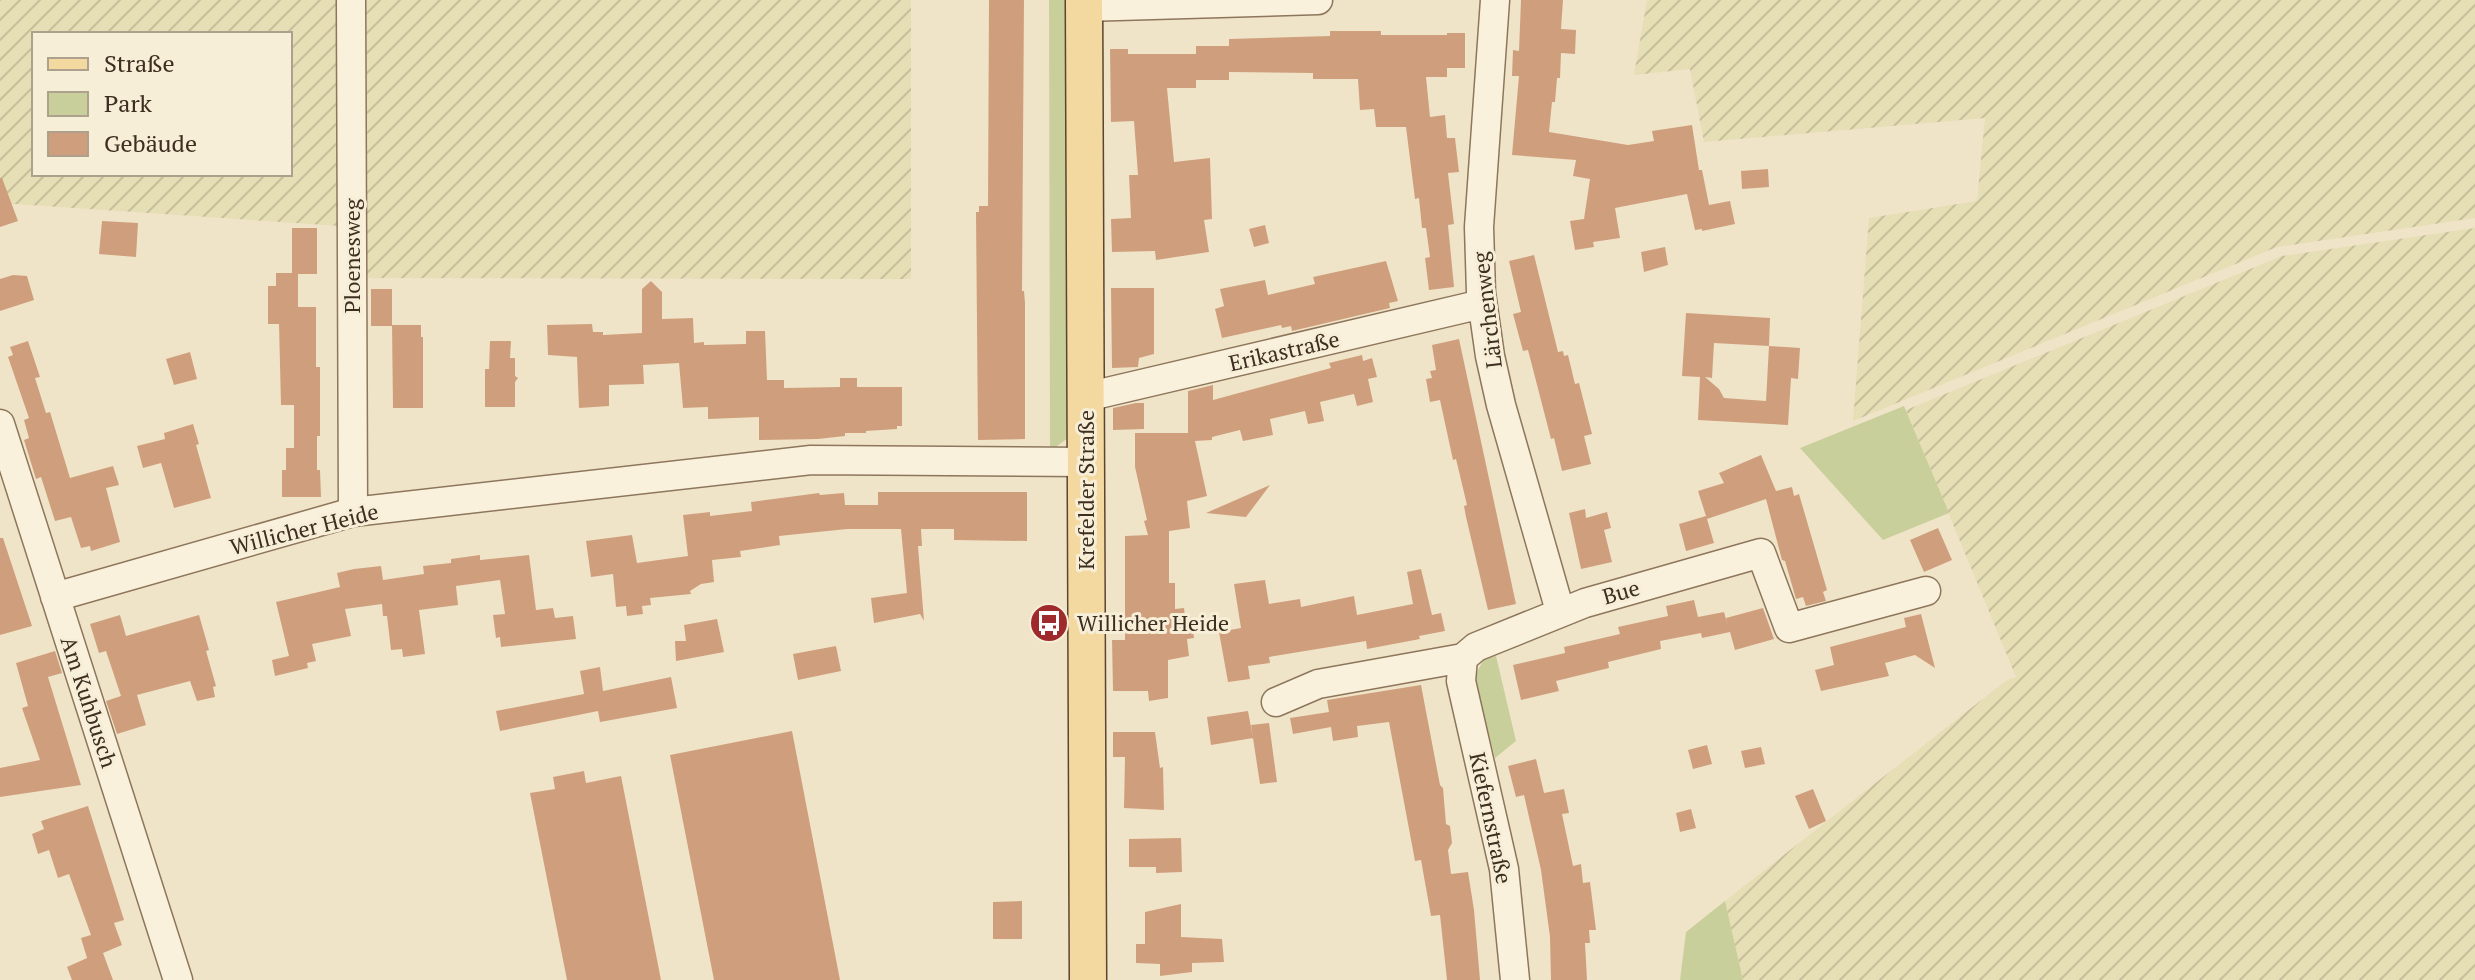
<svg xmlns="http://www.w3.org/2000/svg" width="2475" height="980" viewBox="0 0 2475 980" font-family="'PT Serif',serif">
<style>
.farmland{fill:url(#farmland-furrows);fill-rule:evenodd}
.green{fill:#c9cf9b}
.building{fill:#cf9f7d;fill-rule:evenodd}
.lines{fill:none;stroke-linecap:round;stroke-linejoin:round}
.minor-casing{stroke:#8d765c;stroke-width:31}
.major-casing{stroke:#5b4430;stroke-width:39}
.minor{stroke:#faf1dc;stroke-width:28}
.major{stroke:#f3d9a0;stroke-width:36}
.labels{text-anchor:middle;stroke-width:6;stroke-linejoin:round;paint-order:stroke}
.street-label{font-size:22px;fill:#3d2e20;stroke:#f7eed8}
.poi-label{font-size:22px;fill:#3d2e20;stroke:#f7eed8;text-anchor:start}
</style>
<defs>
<pattern id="farmland-furrows" width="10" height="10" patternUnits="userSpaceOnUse" patternTransform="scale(2)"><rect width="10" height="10" fill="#e6deb5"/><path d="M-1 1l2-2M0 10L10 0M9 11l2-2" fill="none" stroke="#c6bf9b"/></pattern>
</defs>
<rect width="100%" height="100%" fill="#f0e4c8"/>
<path class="farmland" d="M0 0H340L341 226 0 203ZM34 34H290V174H34Z
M360 0H911V279L362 278Z
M1647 0H2475V218L2277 247 1853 421 1869 218 1977 201 1985 118 1704 142 1690 69 1634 75Z
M2475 228V980H1743L1725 901 2007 680 2016 677 1906 410 2282 256Z"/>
<path class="green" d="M1049 0H1072L1075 433 1050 451Z
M1904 406 1949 513 1883 540 1800 448Z
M1496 656 1516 741 1495 758 1474 678 1484 659Z
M1725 901 1743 980H1680L1686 932Z"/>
<path class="building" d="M989 0H1024L1022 291H1024L1025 303V439L978 440 976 212H979V206H988Z
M1521 0H1563L1561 29 1576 30 1575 54 1561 53 1560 78H1557L1555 102H1552L1549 132 1628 145 1654 141 1652 131 1692 125 1699 170H1702L1709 205 1730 201 1735 224 1702 231V229L1695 230 1687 194 1615 208 1620 238 1593 242 1594 247 1575 250 1570 221 1584 219 1590 179 1573 176 1576 160 1512 155 1519 76H1512L1513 50 1519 51Z
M1330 31H1381V35H1447V33H1465V68H1447V77H1426L1430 117 1445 115 1447 138H1455L1459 172 1448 173 1454 224 1448 225 1454 287 1429 290 1425 258 1430 257 1426 228H1422L1419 198 1415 199 1406 127H1376L1374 109 1360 110 1358 79H1313V73L1229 72V80H1196V88H1167L1174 162 1210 158 1212 219 1204 220 1209 252 1156 260 1155 251 1112 252 1111 219 1131 218 1129 175H1138L1134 121 1111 122 1110 49H1128V54H1196V46H1229V39L1330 36Z
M1768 169 1769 187 1742 189 1741 171Z
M0 178H2L18 221 0 227Z
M102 221 138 223 136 257 99 254Z
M1265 225 1269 243 1254 247 1249 229Z
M292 228H317V274H298V307H316V367H320V436H317V470H320L321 497H282V470H286V448H294V405H281L279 324H268V286H276V273H292Z
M1665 247 1668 265 1644 272 1641 252Z
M1534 255 1558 352 1563 351 1564 356 1568 355 1575 384 1579 383 1592 434 1584 436 1591 464 1562 471 1554 438 1551 439 1528 350 1523 351 1513 314 1521 312 1509 261Z
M1386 261 1398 301 1389 303 1390 308 1292 331 1291 326 1282 328 1281 325 1222 338 1215 309 1224 306 1220 289 1265 280 1268 295 1315 284 1313 277Z
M13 275 27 276 34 300 0 311V279Z
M651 281 662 292V319L693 318 694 343 704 342V345L746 344V331H765L767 380H784V388L840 387V378H857V387H902V426H897V429L866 431V433H845V436L818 439 759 440V417L708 419V407L683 408 679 363 643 365 644 384 609 385V406L579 408 577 357 548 355 547 325 592 324 593 332H603V335L642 333V289Z
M1111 288H1154V354L1139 358 1138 367 1112 368Z
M371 289H392V326H371Z
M1686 313 1770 318 1769 346 1800 348 1798 379 1791 378 1788 425 1698 420 1700 377 1682 376ZM1714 343 1769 346 1766 401 1724 398 1719 389 1705 377 1712 378Z
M392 325H421V337H423V408H393Z
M1459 339 1516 604 1488 610 1466 517 1464 506 1467 505 1456 459 1453 460 1440 400 1430 402 1426 379 1432 378 1430 371 1436 370 1432 345Z
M28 341 40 377 35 378 46 413 50 412 70 478 113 466 119 485 106 488 120 542 91 551 90 546 81 548 71 517 55 521 41 477 36 479 24 440 29 438 24 420 29 418 8 357 13 355 10 347Z
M490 341H511L510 358H515V376L518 378 515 382V407H485V369H489Z
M190 352 197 379 174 385 166 359Z
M1362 355 1363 361 1372 358 1377 377 1368 379 1373 402 1357 406 1354 394 1320 402 1324 421 1308 424 1305 411 1270 419 1273 435 1243 441 1240 430 1212 437V440L1195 441 1207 496 1187 501 1190 528 1169 531V583H1175V609L1184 608 1185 617H1191L1194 638 1187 639 1189 656 1168 660V698L1149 701 1148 691H1113L1112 640H1125V536L1148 535 1144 521 1147 520 1135 467V433H1188V391L1213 385V400L1331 368 1329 363Z
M1136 403H1144V429L1113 430V408Z
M193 424 199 444 196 445 211 498 174 508 161 463 143 468 137 446 165 439 164 433Z
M1761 455 1776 491 1792 487 1794 496 1799 494 1827 590 1823 592 1826 601 1806 606 1803 597 1796 599 1785 561 1782 560 1766 499 1707 519 1714 543 1686 551 1679 524 1706 516 1698 491 1724 483 1719 473Z
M1270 485 1246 517 1206 513Z
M878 492H1027V541L954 540V529H921L922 546H918L924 621 920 614 874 623 871 598 907 593 901 529H847L779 536 780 545 740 551 741 557 712 560 714 582 701 584 690 591 691 594 650 598 651 605 642 606 643 614 627 616 626 606 616 607 613 574 591 577 586 541 632 535 637 563 688 556 683 515 710 512V516L752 511 751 502 819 493 820 495 844 493 845 505H878Z
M1585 509 1586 518 1607 512 1611 528 1604 530 1612 562 1581 569 1569 513Z
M1938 528 1952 560 1924 572 1910 540Z
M0 538H3L32 626 0 635Z
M480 555V560L529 555 536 610 553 608 555 618 573 616 576 639 501 647 500 637 496 638 493 615 505 614 500 580 456 586 458 605 419 610 425 654 403 657 402 649 391 650 387 616H383L382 604 345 609 351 636 312 644 316 661 307 663 308 668 275 676 272 660 289 656 276 602 340 587 337 573 354 569 381 566 383 580 424 574 423 566 451 563V559Z
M1421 569 1432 615 1441 613 1445 631 1419 636 1420 639 1367 649 1366 641 1269 657 1270 663 1248 666 1250 679 1228 682 1219 632 1241 628 1234 584 1265 580 1269 604 1300 599 1301 607 1354 596 1357 615 1413 604 1407 572Z
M1694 600 1698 617 1724 612 1728 626 1726 618 1763 608 1774 639 1735 650 1730 632 1702 638 1701 633 1660 641 1661 649 1608 662 1609 668 1556 681 1559 691 1521 700 1513 665 1565 653 1564 647 1620 634 1618 627 1668 616 1666 606Z
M1921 614 1935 668 1915 655 1885 663 1889 676 1821 691 1815 670 1834 665 1830 647 1906 627 1904 618Z
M120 615 126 636 199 615 209 650 206 651 216 686 213 687 215 697 197 701 190 681 137 695 146 725 117 734 106 701 121 696 106 651 99 653 90 624Z
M717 619 724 652 676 661 675 641H686L684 625Z
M836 646 841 671 798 680 793 654Z
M55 651 62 673 48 677 81 785 0 797V768L40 760 22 708 28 706 16 663Z
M600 667 603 691 671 677 677 708 600 722 598 711 500 731 496 711 584 694 580 671Z
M1421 685 1440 785 1443 788 1446 824 1450 826 1452 843 1448 850 1451 874 1468 872 1474 910 1480 980H1447L1440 915 1431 916 1421 860 1415 861 1389 722 1357 726 1358 737 1333 741 1331 727 1293 734 1290 718 1329 712 1327 700Z
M1248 711 1253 738 1211 745 1207 717Z
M1269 723 1277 782 1260 784 1251 725Z
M792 731 840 980H714L670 755Z
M1113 732H1155L1160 768 1163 767 1164 810 1124 808 1125 757H1113Z
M1707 745 1712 764 1693 769 1688 750Z
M1761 747 1765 764 1745 768 1741 751Z
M1536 759 1544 793 1564 789 1569 813 1562 814 1573 866 1581 864 1583 883 1590 882 1596 930H1589L1590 943H1585L1587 980H1551L1550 937 1541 870 1524 795 1516 797 1508 766Z
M584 771 586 783 621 776 661 980H567L530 793 555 789 553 777Z
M1813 789 1826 821 1809 829 1795 796Z
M88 806 124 920 114 923 122 945 103 953 113 980H72L67 967 87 958 81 938 91 935 69 874 58 878 49 850 38 854 32 834 44 829 41 821Z
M1691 809 1696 828 1680 832 1676 813Z
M1181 838 1182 872 1156 873V867H1129V839Z
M1022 901V939H993V902Z
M1181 904V937L1222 939 1224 962 1192 963V972L1160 976V964L1136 963V944H1145V912Z"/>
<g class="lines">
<g class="minor-casing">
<path id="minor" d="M351 0 353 512
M1495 0 1479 227 1481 293 1490 356 1501 405 1560 611
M1084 7 1318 0
M1086 397 1482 304
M0 424 178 980
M55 597 353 512 811 460 1086 462
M1463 658 1461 681 1504 869 1515 980
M1276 702 1318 684 1463 658 1476 647 1585 603 1761 553 1789 628 1926 591"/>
</g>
<g class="major-casing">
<path id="major" d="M1084 0 1088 980"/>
</g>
<use href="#minor" class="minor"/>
<use href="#major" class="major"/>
</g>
<defs>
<g id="bus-disc" transform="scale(2)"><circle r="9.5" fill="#9e2a2b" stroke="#f7eed8"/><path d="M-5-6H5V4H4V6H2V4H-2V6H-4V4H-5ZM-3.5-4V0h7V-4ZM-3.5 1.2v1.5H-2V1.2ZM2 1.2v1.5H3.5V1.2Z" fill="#fff"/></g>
</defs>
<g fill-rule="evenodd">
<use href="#bus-disc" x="1049" y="623"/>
</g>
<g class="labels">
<g class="street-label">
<text transform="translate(352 256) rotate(-90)" y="8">Ploenesweg</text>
<text transform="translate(1487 310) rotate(-97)" y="8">Lärchenweg</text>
<text transform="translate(1284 351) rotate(-13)" y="8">Erikastraße</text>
<text transform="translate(1086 490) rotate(-90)" y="8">Krefelder Straße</text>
<text transform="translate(304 529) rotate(-14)" y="8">Willicher Heide</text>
<text transform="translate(1621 592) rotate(-16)" y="8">Bue</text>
<text transform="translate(89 702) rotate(72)" y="8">Am Kuhbusch</text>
<text transform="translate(1491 818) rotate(78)" y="8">Kiefernstraße</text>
</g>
<g class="poi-label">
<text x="1077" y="631">Willicher Heide</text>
</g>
</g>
<rect x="32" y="32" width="260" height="144" fill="#f7eed8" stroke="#ada18e" stroke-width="2"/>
<rect x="48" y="58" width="40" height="12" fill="#f3d9a0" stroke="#ada18e" stroke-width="2"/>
<text x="104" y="72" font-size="24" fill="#3d2e20">Straße</text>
<rect x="48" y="92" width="40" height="24" fill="#c9cf9b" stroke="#ada18e" stroke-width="2"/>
<text x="104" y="112" font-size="24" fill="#3d2e20">Park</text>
<rect x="48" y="132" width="40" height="24" fill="#cf9f7d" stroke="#ada18e" stroke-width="2"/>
<text x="104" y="152" font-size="24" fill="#3d2e20">Gebäude</text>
</svg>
